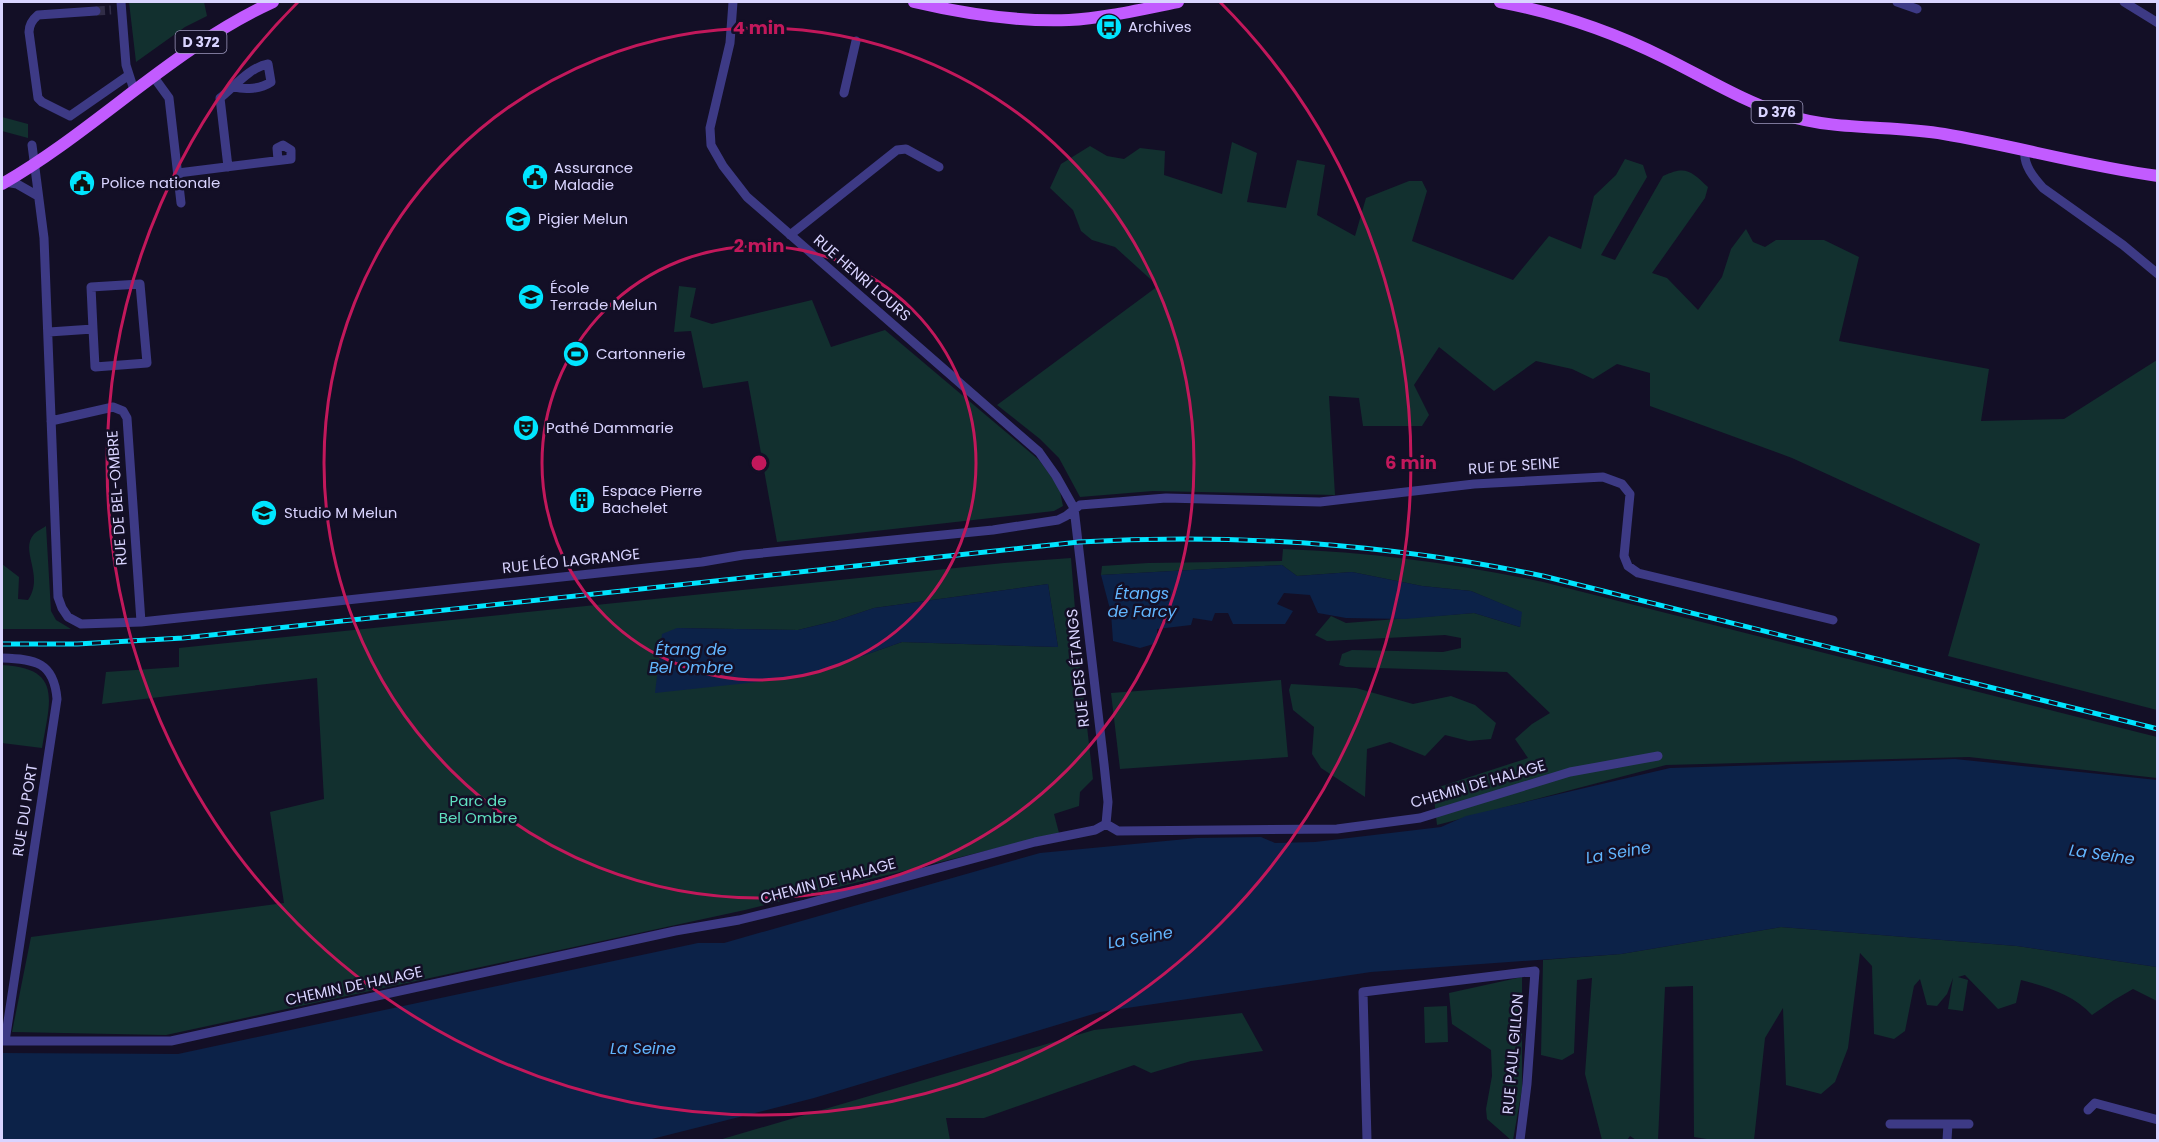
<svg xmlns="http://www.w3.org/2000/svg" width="2159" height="1142" viewBox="0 0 2159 1142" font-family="Poppins,sans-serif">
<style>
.green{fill:#12302f;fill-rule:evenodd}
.water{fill:#0c2248}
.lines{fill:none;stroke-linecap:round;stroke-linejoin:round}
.minor-tunnel{stroke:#312d47;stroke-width:9;stroke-dasharray:9 4.5;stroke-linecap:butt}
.minor{stroke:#3d3a85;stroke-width:9}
.major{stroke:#c25bff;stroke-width:12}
.rail-casing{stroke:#00e5ff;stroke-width:5}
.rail{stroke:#130f26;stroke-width:3;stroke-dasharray:9;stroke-linecap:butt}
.ring{fill:none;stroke:#c2185b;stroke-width:3}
.labels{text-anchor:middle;stroke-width:5;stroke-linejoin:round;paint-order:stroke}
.shield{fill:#130f26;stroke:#9e99be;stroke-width:1.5}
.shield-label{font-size:14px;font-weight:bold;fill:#d9d4ff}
.poi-label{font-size:15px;fill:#d9d4ff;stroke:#130f26;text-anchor:start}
.street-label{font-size:15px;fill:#d9d4ff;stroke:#130f26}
.park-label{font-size:15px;fill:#5fe0c0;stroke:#130f26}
.water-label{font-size:16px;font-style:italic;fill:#62b6ff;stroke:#130f26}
.centre{fill:#c2185b;stroke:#130f26;stroke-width:3}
.ring-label{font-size:18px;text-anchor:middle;font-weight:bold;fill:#c2185b;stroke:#130f26;stroke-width:5;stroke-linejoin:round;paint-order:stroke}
</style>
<rect width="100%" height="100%" fill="#130f26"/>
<path class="green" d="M129 2H204L207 16 185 27 136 62Z
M2 117 28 124V138L2 131Z
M1232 142 1257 153 1247 202 1286 208 1297 160 1325 165 1317 215 1355 236 1366 198 1409 181H1422L1427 191 1412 241 1513 280 1549 236 1581 249 1594 196 1616 175 1625 159 1643 165 1647 177 1601 255 1615 260 1663 176C1686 165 1691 171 1708 187L1705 198 1652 273 1667 278 1698 310 1722 277 1731 249 1746 229 1753 242 1765 247 1776 240H1824L1859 257 1839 341 1989 369 1981 421 2064 419 2157 360V710L1948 656 1980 544 1792 458 1650 406V373L1617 364 1593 379 1572 369 1536 361 1494 391 1439 347 1414 385 1429 415 1422 426H1363L1359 398 1329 396 1335 495 1153 491 1080 497 1059 458 1040 439 997 405 1158 286 1115 247 1092 240 1081 231 1073 210 1050 188 1061 164 1090 146 1107 156 1124 159 1140 148 1165 151 1164 175 1222 194Z
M679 286 696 288 690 317 712 324 812 300 831 347 885 330 1039 460 1059 487 1063 506 1054 511 777 542 748 381 703 388 691 331 674 332Z
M46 526 51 611 56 620 71 629H2V564L19 577 18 599 28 600C45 575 19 551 34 534 37 531 43 528 46 526Z
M1283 549C1371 552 1457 564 1543 582L2157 737V778L1969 757 1666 765 1437 825 1433 789 1528 758 1515 739 1532 724 1550 713 1507 672 1346 667 1339 665 1342 654 1352 650 1443 652 1461 648V638L1445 635 1327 641 1315 635 1331 616 1346 623 1474 613 1520 627 1521 612 1471 591 1422 586 1352 572 1297 576 1282 565 1101 575 1102 566 1148 563 1282 561Z
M1071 558 1078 648 1093 779 1080 792 1079 806 1054 814 1059 833 745 910 166 1035 12 1032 31 937 284 903 270 812 324 799 317 678 102 704 106 672 179 667V648L1004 563ZM1048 584 1058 647 902 642 802 677 677 628 798 630 835 621 874 608Z
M2 665C63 668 50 701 42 748L2 743Z
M1281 680 1288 757 1120 769 1111 693Z
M1291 684 1356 688 1413 704 1451 696 1475 705 1496 723 1491 739 1469 741 1445 735 1425 756 1390 742 1367 749 1365 797 1321 768 1312 754 1314 727 1293 710 1289 690Z
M1781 927 2017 946 2157 967V1001L2133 989 2114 1000 2092 1015C2074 995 2048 987 2021 980L2016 1003 1998 1009 1965 975 1958 977 1968 980 1963 1011 1948 1009 1953 978 1947 994 1937 1006 1927 1005 1920 979 1914 986 1905 1031 1894 1039 1874 1034 1872 966 1860 953 1848 1048 1835 1082 1821 1094 1786 1085 1783 1008 1765 1038 1754 1140H1713L1694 1137 1693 986 1665 987 1658 1140H1636L1630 1136 1627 1140H1602L1585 1074 1592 978 1577 980 1574 1053 1562 1060 1541 1055 1543 960 1621 954Z
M1522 977V1089L1513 1140H1511L1487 1119 1486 1109 1492 1076 1491 1050 1452 1024 1449 993Z
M1447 1006 1448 1042 1425 1043 1424 1007Z
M1242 1013 1263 1051 1191 1061 1151 1073 1134 1065 984 1118H946L950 1140H719L1094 1030Z"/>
<path class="water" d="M1282 565 1297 576 1352 572 1422 586 1471 591 1522 612 1520 627 1474 613 1405 619 1346 618 1318 613 1310 595 1284 593 1277 604 1293 611 1285 624H1233L1228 613H1215L1212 621 1193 618 1191 625 1157 629V643L1140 648 1113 641 1111 613 1101 575Z
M1048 584 1058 647 902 642 802 677 655 693 662 634 677 628 798 630 835 621 874 608Z
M1955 759 2157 780V967L2017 946 1781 927 1621 954 1371 972 1100 1012 814 1098 648 1140H2V1053L178 1054 698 943H724L1040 853 1197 838 1261 837 1275 843 1315 842 1441 827 1466 816 1670 768Z"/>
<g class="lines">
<path class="minor-tunnel" d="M96 11 111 10"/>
<path class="minor" d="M121 2 126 65 134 90
M733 2 730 43 710 128 711 145 723 166 747 197 1039 452 1056 476 1074 508 1104 764 1108 802 1106 824
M1897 2 1917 9
M2124 2 2158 23
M96 11 38 15C32 20 29 25 29 32L38 98 42 102 70 116 129 75
M153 76 169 98 181 203
M844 93 856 41
M32 145 44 238 58 597 62 608 68 617 81 624 141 622 702 562 743 555 993 530 1058 520 1066 516 1080 505 1166 498 1320 502 1474 484 1603 477 1622 484 1630 494 1624 556 1628 566 1638 573 1833 620
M2025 151C2023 165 2034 178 2043 188L2123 245 2158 274
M228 167 220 98C234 87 250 67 268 64L271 82C261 89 245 90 234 87
M178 173 291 159V150L283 145 277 148 278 160
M5 182 17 184 38 196
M790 235 897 150 906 149 939 167
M49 332 93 329 95 367 147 363 140 284 91 287 93 329
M51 421 113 407 123 411 127 418 141 622
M2 658C35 659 54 662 57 699L5 1041
M1106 824 1118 831 1337 829 1420 818 1570 772 1658 756
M2 1041H171L675 931 739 920 805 904 1035 842 1095 830 1106 824
M2088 1110 2095 1103 2158 1120
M1890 1124H1969
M1367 1140 1363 992 1535 971 1527 1084 1520 1140
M1947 1140 1948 1124"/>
<path class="major" d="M914 2C965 14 1017 22 1069 20 1106 18 1142 9 1178 2
M1500 2C1557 13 1611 31 1663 57 1704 77 1742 101 1786 115 1835 131 1893 125 1944 134 2015 146 2085 166 2158 176
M2 184C96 130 173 48 273 2"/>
<g class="rail-casing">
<path id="rail" d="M2 644H77L183 638 1079 542C1236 533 1390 544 1543 576L2158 729"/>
</g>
<use href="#rail" class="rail"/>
</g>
<g class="ring">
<circle cx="759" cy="463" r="217"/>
<circle cx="759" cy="463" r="435"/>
<path d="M1220 2A652 652 0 1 1 298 2"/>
</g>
<defs>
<g id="bus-disc" transform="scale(1.35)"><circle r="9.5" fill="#00e5ff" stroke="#130f26"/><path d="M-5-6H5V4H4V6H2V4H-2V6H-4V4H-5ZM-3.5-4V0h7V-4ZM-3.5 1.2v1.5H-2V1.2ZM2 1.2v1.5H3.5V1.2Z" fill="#111"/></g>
<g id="civic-disc" transform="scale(1.35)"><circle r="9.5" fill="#00e5ff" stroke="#130f26"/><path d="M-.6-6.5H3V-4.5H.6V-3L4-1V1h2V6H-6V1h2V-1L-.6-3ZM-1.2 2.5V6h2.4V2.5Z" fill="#111"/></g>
<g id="university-disc" transform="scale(1.35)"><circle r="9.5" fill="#00e5ff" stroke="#130f26"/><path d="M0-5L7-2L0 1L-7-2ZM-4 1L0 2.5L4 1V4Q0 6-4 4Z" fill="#111"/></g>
<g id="school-disc" transform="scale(1.35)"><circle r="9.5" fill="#00e5ff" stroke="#130f26"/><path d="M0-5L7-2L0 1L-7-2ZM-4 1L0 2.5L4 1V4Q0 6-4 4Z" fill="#111"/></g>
<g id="stadium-disc" transform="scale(1.35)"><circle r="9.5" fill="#00e5ff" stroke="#130f26"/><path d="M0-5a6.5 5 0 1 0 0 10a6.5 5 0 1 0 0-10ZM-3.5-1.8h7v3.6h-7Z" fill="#111"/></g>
<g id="theatre-disc" transform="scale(1.35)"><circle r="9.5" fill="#00e5ff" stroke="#130f26"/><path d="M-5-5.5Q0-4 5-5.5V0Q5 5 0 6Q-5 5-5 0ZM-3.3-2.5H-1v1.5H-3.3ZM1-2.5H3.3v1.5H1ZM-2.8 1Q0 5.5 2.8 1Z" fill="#111"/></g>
<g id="building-disc" transform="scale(1.35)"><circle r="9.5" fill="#00e5ff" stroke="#130f26"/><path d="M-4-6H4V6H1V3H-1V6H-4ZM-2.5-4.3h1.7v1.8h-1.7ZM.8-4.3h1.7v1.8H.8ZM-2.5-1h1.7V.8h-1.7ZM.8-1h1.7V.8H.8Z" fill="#111"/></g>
</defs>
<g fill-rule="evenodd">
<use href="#bus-disc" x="1109" y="27"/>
<use href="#civic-disc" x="535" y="177"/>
<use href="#civic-disc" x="82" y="183"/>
<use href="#university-disc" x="518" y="219"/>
<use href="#school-disc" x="531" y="297"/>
<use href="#stadium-disc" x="576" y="354"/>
<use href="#theatre-disc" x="526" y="428"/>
<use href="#building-disc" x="582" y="500"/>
<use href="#university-disc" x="264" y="513"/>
</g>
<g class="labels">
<g class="shield">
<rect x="175.5" y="31" width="51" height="22" rx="4.5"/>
<rect x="1751.5" y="101" width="51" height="22" rx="4.5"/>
</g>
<g class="shield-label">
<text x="201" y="47">D 372</text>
<text x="1777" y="117">D 376</text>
</g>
<g class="poi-label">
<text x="1128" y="32">Archives</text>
<text x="554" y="173">Assurance<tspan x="554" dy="17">Maladie</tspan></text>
<text x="101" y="188">Police nationale</text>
<text x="538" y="224">Pigier Melun</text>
<text x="550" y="293">École<tspan x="550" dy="17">Terrade Melun</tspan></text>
<text x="596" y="359">Cartonnerie</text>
<text x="546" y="433">Pathé Dammarie</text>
<text x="602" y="496">Espace Pierre<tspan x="602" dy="17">Bachelet</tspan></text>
<text x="284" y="518">Studio M Melun</text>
</g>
<g class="street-label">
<text transform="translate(862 278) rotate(41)" y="5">RUE HENRI LOURS</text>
<text transform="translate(1514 466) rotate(-4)" y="5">RUE DE SEINE</text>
<text transform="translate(117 498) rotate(-94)" y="5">RUE DE BEL-OMBRE</text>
<text transform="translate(571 561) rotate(-6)" y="5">RUE LÉO LAGRANGE</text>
<text transform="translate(1078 668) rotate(-96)" y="5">RUE DES ÉTANGS</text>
<text transform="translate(1478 784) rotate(-16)" y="5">CHEMIN DE HALAGE</text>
<text transform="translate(25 810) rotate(-81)" y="5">RUE DU PORT</text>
<text transform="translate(828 881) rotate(-15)" y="5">CHEMIN DE HALAGE</text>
<text transform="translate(354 986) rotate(-12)" y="5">CHEMIN DE HALAGE</text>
<text transform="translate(1513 1054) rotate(-85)" y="5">RUE PAUL GILLON</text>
</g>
<g class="park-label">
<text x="478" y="806">Parc de<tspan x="478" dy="17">Bel Ombre</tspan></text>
</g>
<g class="water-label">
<text x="1142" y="599">Étangs<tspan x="1142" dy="18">de Farcy</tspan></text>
<text x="691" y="655">Étang de<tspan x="691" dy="18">Bel Ombre</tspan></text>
<text transform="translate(1618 852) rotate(-10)" y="6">La Seine</text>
<text transform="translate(2102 854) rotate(8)" y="6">La Seine</text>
<text transform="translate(1140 937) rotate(-10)" y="6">La Seine</text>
<text x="643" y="1054">La Seine</text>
</g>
</g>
<circle cx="759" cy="463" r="9" class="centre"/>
<g class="ring-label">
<text x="759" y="34">4 min</text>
<text x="759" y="252">2 min</text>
<text x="1411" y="469">6 min</text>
</g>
<rect width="2159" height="1142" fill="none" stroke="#d9d4ff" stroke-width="6"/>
</svg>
